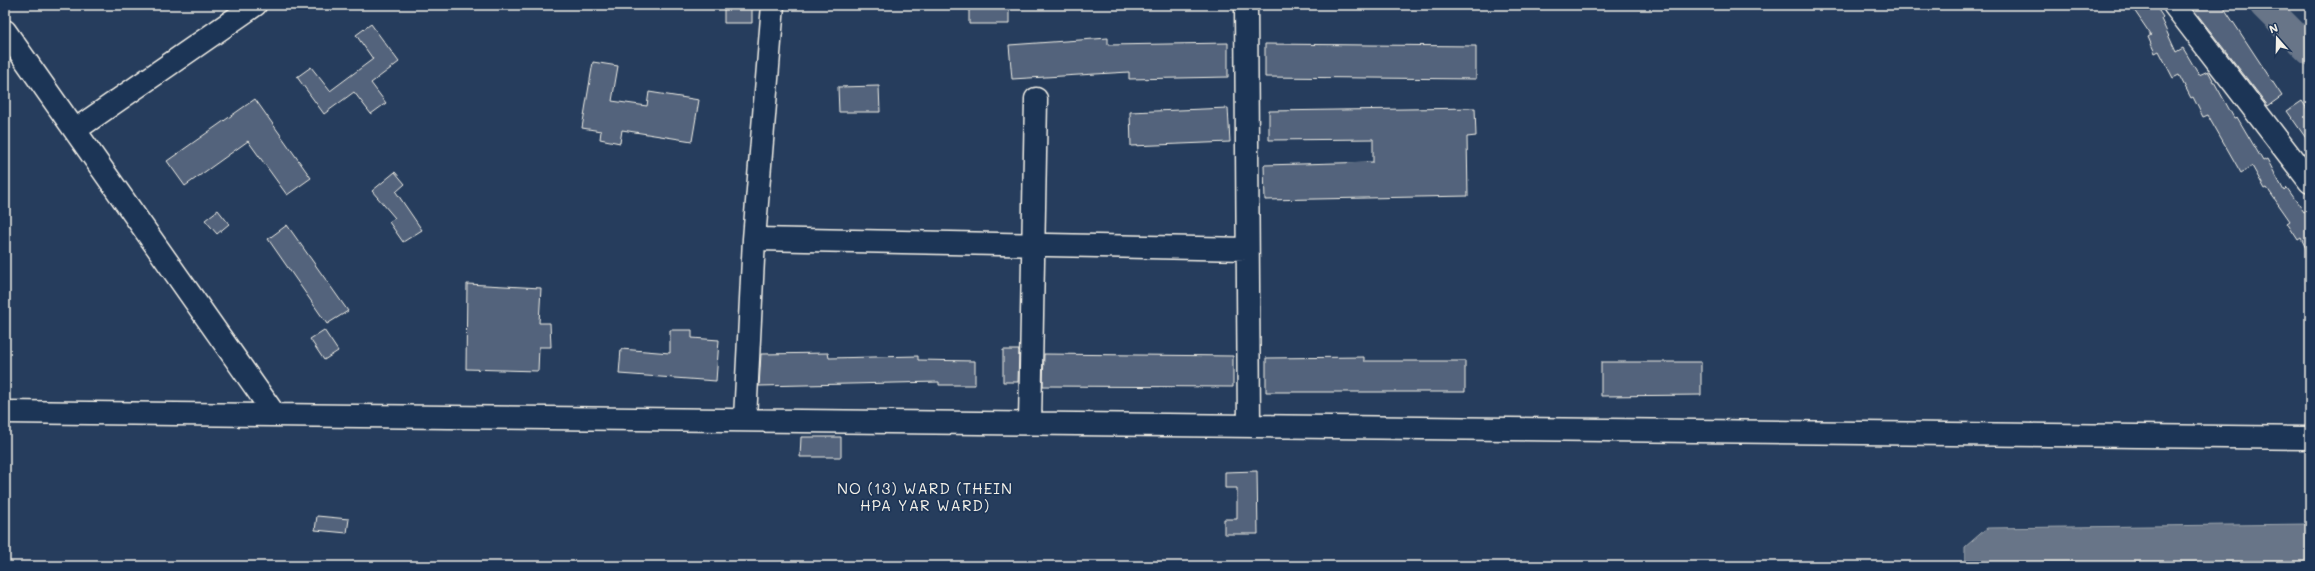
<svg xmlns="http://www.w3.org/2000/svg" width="2315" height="571" viewBox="0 0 2315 571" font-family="Mali,sans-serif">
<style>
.water{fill:#677588;stroke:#9fa7ae}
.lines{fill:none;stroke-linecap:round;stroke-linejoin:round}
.river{stroke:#677588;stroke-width:29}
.building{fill:#52647b;stroke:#f4f1e8}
.minor-casing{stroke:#f4f1e8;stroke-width:25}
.minor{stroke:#1d3557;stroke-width:22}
.labels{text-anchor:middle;stroke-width:3.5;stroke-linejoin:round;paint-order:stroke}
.quarter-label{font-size:15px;letter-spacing:1px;fill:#f4f1e8;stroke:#1d3557}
</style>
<rect width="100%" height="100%" fill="#263d5d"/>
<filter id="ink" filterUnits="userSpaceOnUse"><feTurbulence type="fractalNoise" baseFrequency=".025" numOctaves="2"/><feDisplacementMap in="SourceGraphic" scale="8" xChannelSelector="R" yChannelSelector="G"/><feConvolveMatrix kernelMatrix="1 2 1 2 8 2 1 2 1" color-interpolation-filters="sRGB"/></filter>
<g filter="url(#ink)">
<path class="water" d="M2310 524V566H1965V547L1987 528Z"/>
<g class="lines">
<path class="river" d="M2264 5 2310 51"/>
</g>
<path class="building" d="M724 5H752V23H724Z
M969 5H1009V24H969Z
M2141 5H2155L2163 17 2161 19 2176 52 2183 48 2199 75 2208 71 2234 118 2237 117 2263 161 2267 159 2284 191 2287 188 2304 212 2310 208V257L2301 238 2298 240 2287 223 2290 221 2267 188 2265 189 2252 166 2241 173 2208 115 2203 117 2193 97 2191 98 2179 75 2173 78 2159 51 2155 53 2148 37 2151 35 2134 10Z
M2190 5H2222L2282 96 2268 106Z
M371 24 399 62 371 83 386 103 371 114 354 92 324 114 297 77 311 67 330 91 373 59 356 35Z
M1108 38V45L1228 43V77L1129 79V72L1012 79 1009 45Z
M1265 44 1476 46V79L1265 77Z
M593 62 618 66 612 101 647 106 649 92 699 100 692 141 622 130 620 143 600 139 601 131 582 128Z
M879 86 880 112H839L838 87Z
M255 99 311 178 287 195 248 141 185 186 167 161Z
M2302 101 2310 113V144L2287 111Z
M1228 108 1230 142 1131 146 1130 112Z
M1475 108 1476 136 1467 137 1468 196 1265 200 1264 165 1373 162V139L1269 140V111Z
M395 172 405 184 396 192 422 230 403 242 389 222 395 218 372 191Z
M218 210 229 224 217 234 205 220Z
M287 225 348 311 327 324 268 239Z
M467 284 541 288 539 323H550L551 347H539L538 371 466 369Z
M324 330 338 351 324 360 310 339Z
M670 330H692V338L719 340 716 381 619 374 621 349 670 353Z
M1003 350H1019L1018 382H1003Z
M828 353 829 358 918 356V360L975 361V385H939V382L759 386 761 354Z
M1044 354 1233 356V387L1043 386Z
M1364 357V361H1465V392H1266V358Z
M1601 362H1701V395L1601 396Z
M801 437H841V457H800Z
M1257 471 1258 534H1224V519H1237V488H1225V472Z
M317 516 349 519 347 533 315 530Z"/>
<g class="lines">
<g class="minor-casing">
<path id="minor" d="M1246 5 1249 425
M2174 5 2310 182
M5 31 275 415
M75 130 255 5
M754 239 1247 249
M5 412 2310 438
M745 419 754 239 773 5
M1030 423 1036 99"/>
</g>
<use href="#minor" class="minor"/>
</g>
</g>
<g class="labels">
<g class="quarter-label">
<text x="925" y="494">NO (13) WARD (THEIN<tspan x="925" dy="17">HPA YAR WARD)</tspan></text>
</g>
</g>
<rect width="2315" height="571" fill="none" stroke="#1d3557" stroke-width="20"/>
<rect x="10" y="10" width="2295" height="551" fill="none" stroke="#f4f1e8" stroke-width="1.5" filter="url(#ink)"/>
<g transform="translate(2277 38) rotate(340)" stroke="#1d3557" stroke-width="3" paint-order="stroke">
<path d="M0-3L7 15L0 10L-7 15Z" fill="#f4f1e8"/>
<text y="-6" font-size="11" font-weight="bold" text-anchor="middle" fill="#f4f1e8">N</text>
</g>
</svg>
